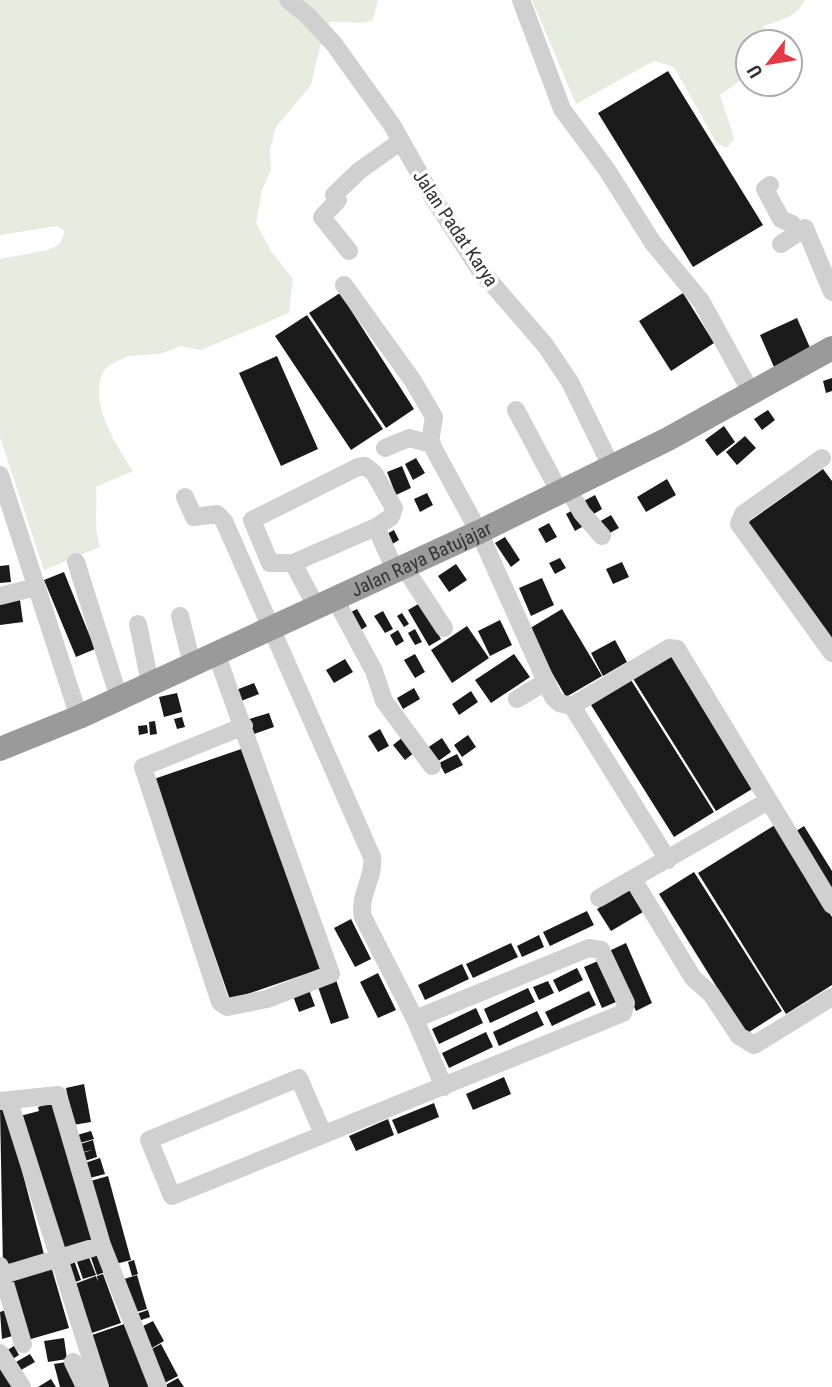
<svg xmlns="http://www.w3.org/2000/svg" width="832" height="1387" viewBox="0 0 832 1387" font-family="'Roboto Condensed',sans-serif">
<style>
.green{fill:#e6ecdf}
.building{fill:#1a1a1a}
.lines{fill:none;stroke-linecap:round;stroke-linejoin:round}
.minor{stroke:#d0d0d0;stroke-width:18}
.highway{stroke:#9a9a9a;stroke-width:24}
.labels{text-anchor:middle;stroke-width:7;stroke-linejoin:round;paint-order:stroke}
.street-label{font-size:19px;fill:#333;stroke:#fff}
</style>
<rect width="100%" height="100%" fill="#fff"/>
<path class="green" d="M0 0H378L373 20C359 26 345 20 330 22L322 39 311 85 276 127 270 149 271 170 262 190 256 223 271 251 293 279 289 313 201 350 181 346 160 354 128 356 108 366C83 394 116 446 133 471L96 487C98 509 93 526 100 547L44 570 0 437V259L48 250 60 244 65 231 57 226 0 235Z
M532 0H805C795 19 782 19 764 26L761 42H748V75L720 95 733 135 734 140 726 148 716 142 674 67 654 61 576 104Z"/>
<path class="building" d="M668 71 763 225 693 267 598 113Z
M340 293 414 409 386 428 309 313Z
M683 293 714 343 671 371 639 321Z
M307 315 383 429 351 450 275 336Z
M797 318 811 350 774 367 760 335Z
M277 356 318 449 281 466 239 373Z
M832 378V391L826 393 823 381Z
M768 410 775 420 762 430 754 419Z
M724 426 735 442 717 456 705 440Z
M745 436 756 448 737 465 726 452Z
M416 458 425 473 413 480 405 464Z
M402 466 411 488 396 495 387 472Z
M823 469 832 481V642L747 523Z
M667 479 676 495 646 512 637 497Z
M427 493 433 505 420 512 414 499Z
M595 495 602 509 592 515 584 501Z
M578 507 587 524 575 531 566 514Z
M611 515 619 528 606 535 599 522Z
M549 523 557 537 546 543 538 529Z
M394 530 399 540 389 546 383 536Z
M505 537 520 560 511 567 495 543Z
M560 558 566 568 555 574 549 563Z
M622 562 629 577 613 584 606 569Z
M456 564 467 580 449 592 438 576Z
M9 565 11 582 0 583V566Z
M64 572 95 649 76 657 44 580Z
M542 578 554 605 531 616 519 588Z
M20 600 23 622 0 625V602Z
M420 603 441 639 429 646 408 610Z
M357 609 367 626 358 632 347 614Z
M562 609 602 676 566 697 527 630Z
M383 611 393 629 385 633 374 616Z
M402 613 409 624 404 627 397 616Z
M500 620 512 645 490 656 478 631Z
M467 626 489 658 452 683 431 650Z
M415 629 422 642 415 645 408 633Z
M398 630 404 641 396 646 390 635Z
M615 640 627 662 603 676 591 653Z
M415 654 425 672 415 678 404 660Z
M514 654 530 677 491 703 475 680Z
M670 654 752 789 716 811 632 677Z
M345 659 353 672 334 683 326 670Z
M631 680 714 812 674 837 591 705Z
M254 683 259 694 241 701 236 690Z
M414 688 420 699 403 709 397 698Z
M471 691 478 702 459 715 452 704Z
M177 693 182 712 164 717 159 697Z
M269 713 274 727 251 735 246 720Z
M182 717 185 727 177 729 174 719Z
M155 721 157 734 150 735 149 722Z
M147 725 148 733 139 735 138 726Z
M380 729 389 746 378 752 368 736Z
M468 735 476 747 462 757 454 745Z
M403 737 415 752 405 760 393 745Z
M442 738 451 752 437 762 427 748Z
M250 746 326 967 230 1000 154 779Z
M457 754 463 765 445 774 439 763Z
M775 825 832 917V985L786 1014 698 873Z
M804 826 832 871V902L790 835Z
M694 872 782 1011 746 1034 659 894Z
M629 889 643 912 611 931 597 909Z
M587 911 594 925 550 946 543 932Z
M351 919 371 959 355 967 334 928Z
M539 935 544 947 522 957 517 946Z
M511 943 518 957 473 978 466 964Z
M626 943 652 1003 636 1011 609 951Z
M598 961 616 1002 602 1008 584 967Z
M462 964 469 979 425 1000 418 985Z
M577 968 583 980 559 992 553 980Z
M378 973 396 1010 378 1018 360 982Z
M335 977 349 1018 331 1024 317 984Z
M548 981 554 993 539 1000 533 987Z
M528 988 535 1002 490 1023 484 1009Z
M309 990 315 1006 299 1012 293 996Z
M589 991 596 1005 552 1026 545 1012Z
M476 1008 483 1023 439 1044 432 1029Z
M537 1011 544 1025 499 1046 493 1032Z
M486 1032 493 1047 449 1068 442 1053Z
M504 1077 511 1094 473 1110 466 1094Z
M84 1084 91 1122 73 1125 66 1088Z
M59 1101 96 1242 56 1252 20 1116 39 1111 38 1107Z
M434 1103 439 1117 398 1134 392 1120Z
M5 1106 45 1258 3 1269 0 1107Z
M388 1119 394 1135 356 1151 349 1136Z
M91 1131 94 1139 76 1144 74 1136Z
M93 1140 97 1157 82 1162 79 1154 92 1150 79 1153 77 1145Z
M100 1158 105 1174 86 1179 82 1164Z
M108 1176 131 1260 112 1265 87 1182Z
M100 1249 108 1271 97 1275 89 1252Z
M88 1255 96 1275 83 1279 76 1259Z
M74 1260 81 1280 70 1284 63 1263Z
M134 1260 138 1274 132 1276 128 1262Z
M51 1266 69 1328 24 1341 6 1279Z
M103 1274 121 1323 86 1335 69 1286 96 1276 98 1282 97 1276Z
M137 1275 147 1309 129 1314 118 1281Z
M8 1309 16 1335 2 1339 0 1312Z
M148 1310 150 1317 133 1323 130 1316Z
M153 1321 164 1341 145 1352 135 1330Z
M127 1323 149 1387H103L86 1337Z
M64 1338 67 1359 48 1362 44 1341Z
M161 1344 178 1376 159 1386 144 1353Z
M14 1346 19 1355 8 1362 3 1353Z
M30 1354 35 1362 21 1370 16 1362Z
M0 1359 16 1387H0Z
M73 1361 79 1387H60L54 1364Z
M178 1378 184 1387H162Z
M51 1379 56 1387H38Z"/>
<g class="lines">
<path class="minor" d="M288 0 307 15 334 44 392 125 432 196 480 270 545 345 570 382 611 466
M521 0 562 109 607 170 653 243 701 301 752 394
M770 185 765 189 781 219 792 224 798 233
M781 244 805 228 832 292
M349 251 322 217 338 200 334 195 359 171 401 141
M344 285 413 381 434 417 430 442 479 532 553 697 559 703 572 706 669 648 677 649 832 905
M516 410 559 491
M385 448 409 438 432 444
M822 458 743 514 739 524 832 653
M0 475 79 717
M567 487 582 513 602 536
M185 497 194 517 217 514 224 521 372 857C375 878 358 895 363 917L415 1019 444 1087
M76 562 119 698
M293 563H270L252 520 358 467 365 466 374 473 394 508 391 517 376 527
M404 567 444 628
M0 596 36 587
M334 597 374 671 384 701 432 766
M316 606 293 563 376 527 395 570
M180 616 192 664
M138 624 150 683
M216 653 331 974 267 999 227 1007 220 1002 143 767 244 726
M517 699 545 682
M572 706 668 860
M634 881 693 978 711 994 739 1036 754 1045 832 997
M599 898 768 801
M0 1101 58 1095 102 1245 158 1387
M9 1101 100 1387
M323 1134 299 1078 149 1140 172 1196 623 1013 626 1003 601 950 589 948 415 1019
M0 1266 23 1344
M0 1276 102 1245
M0 1353 22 1387
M73 1362 85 1387"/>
<path class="highway" id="s1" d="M0 749 79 717 479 532 668 439 832 348"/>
</g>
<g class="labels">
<g class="street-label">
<text transform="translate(456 228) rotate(56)" y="7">Jalan Padat Karya</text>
<text dy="7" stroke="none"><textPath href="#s1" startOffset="462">Jalan Raya Batujajar</textPath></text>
</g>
</g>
<g transform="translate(769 63) rotate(239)"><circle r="33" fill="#ffffff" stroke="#adadad" stroke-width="2"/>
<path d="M0-5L12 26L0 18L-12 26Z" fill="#e63946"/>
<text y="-10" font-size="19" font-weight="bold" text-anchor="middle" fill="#333333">U</text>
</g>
</svg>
